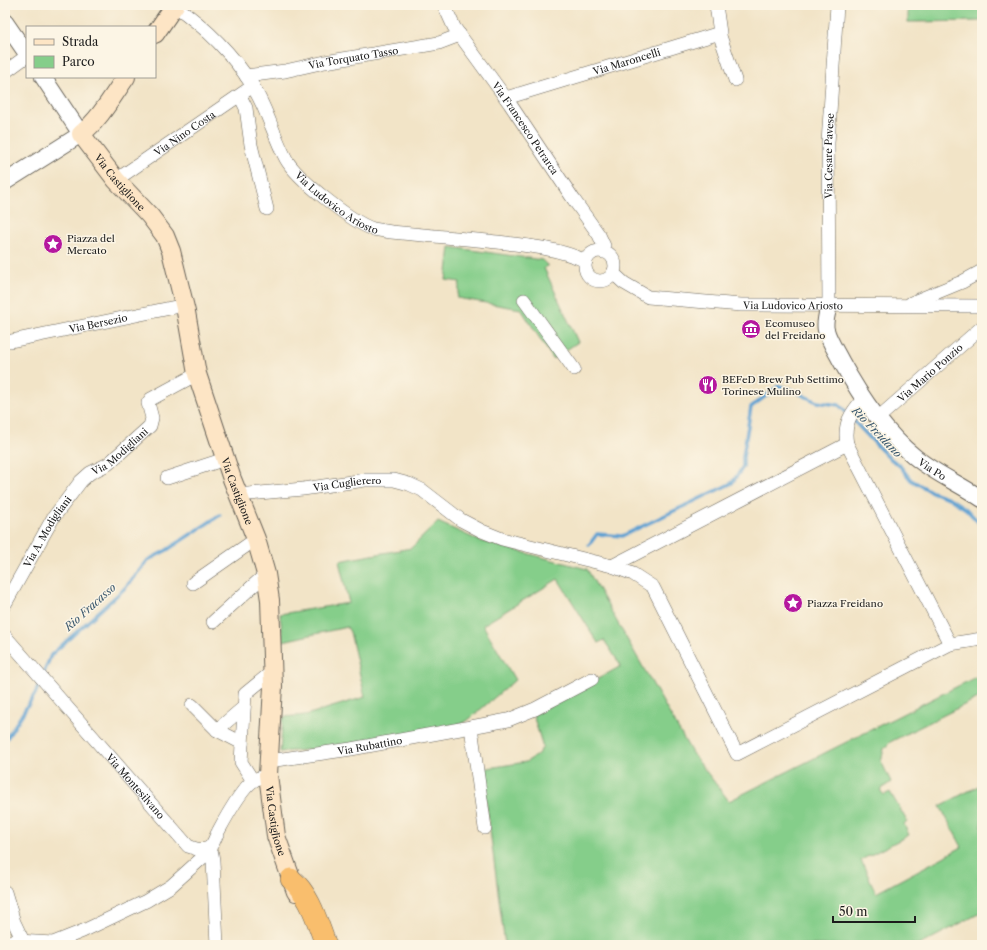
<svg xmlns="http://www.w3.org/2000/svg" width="987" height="950" viewBox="0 0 987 950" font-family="'Libre Caslon Text',serif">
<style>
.green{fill:#85ce8a;stroke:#507553}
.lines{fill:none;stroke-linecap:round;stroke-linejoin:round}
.stream{stroke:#5ea1d2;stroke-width:3.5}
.minor-casing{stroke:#676258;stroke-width:14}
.tertiary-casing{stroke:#676258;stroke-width:18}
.secondary-casing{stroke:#676258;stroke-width:20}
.trunk-casing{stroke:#676258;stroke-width:22}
.minor{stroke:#fff;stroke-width:13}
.tertiary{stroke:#fff;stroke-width:16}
.secondary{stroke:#fde5c5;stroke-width:18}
.trunk{stroke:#f9be6d;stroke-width:21}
.labels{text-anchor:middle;stroke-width:3;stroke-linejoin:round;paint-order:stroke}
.street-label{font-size:10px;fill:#1c1c1c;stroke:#fcf5e5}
.poi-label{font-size:10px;fill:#1c1c1c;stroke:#fcf5e5;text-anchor:start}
.water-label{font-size:11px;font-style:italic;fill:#3a586e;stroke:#fcf5e5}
</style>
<rect width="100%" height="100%" fill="#fcf5e5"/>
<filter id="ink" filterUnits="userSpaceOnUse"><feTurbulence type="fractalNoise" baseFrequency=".025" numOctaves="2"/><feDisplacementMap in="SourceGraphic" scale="8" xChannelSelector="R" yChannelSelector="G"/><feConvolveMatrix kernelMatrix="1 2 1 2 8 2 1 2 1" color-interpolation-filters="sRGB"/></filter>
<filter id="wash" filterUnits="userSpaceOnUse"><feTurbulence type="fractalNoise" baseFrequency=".012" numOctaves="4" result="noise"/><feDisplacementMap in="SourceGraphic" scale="16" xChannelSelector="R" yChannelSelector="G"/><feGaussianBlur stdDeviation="0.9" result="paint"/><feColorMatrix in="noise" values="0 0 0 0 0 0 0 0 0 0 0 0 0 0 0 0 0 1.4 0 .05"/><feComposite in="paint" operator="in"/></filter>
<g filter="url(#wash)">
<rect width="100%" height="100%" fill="#f2e4c7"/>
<path class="green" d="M908 5H982V21L908 22Z
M450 247 542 260 548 266 544 268 578 342 553 359 521 309 457 298 460 282 446 280Z
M438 522 480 541 587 569 692 753 729 801 982 674V696L890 742 884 749 881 761 891 782 880 790 884 795 890 792 907 821 904 824 909 835 861 860 876 893 962 847 940 806 982 784V912L919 945H505L482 769 526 762 537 755 543 747 533 715 621 666 604 640 598 643 558 579 483 625 515 680 467 721 455 727 319 749 280 752 283 717 306 715 365 697 350 632 347 627 283 641 280 614 349 603 339 561 411 548Z"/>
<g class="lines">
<path class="stream" d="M852 419 887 456 900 466 911 480 932 492 949 498 966 509 982 526
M589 545 597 534 622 536 732 483 743 467V457L751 407 779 386 794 391 817 402 839 405 848 414
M43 675 51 655 125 588 148 560 167 550 220 515
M5 741 35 694 41 680"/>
</g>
</g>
<g filter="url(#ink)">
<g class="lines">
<g class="minor-casing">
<g id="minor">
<path id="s1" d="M174 5C204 26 232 53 252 85 267 108 273 135 286 159 297 179 352 222 373 229 379 230 385 231 391 232 423 235 456 238 488 241 522 245 555 247 586 261"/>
<path id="s2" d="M444 5 454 27 510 104 574 200 599 235 604 246 603 252"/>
<path d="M719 33 735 80"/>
<path d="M5 72 27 56"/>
<path id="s3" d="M246 76 285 71 325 62 439 43 460 35"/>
<path d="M240 96 246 108 251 145 267 209"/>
<path id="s4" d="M506 98 720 33 716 5"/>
<path id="s5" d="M116 180 253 86"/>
<circle cx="600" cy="266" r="15"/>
<path id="s6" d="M613 273 624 283 648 297 741 305 982 306"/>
<path d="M524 300 574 369"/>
<path d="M911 303 962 282 982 271"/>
<path id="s7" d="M829 306 828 143 837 5"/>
<path id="s8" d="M11 341 185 305"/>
<path d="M863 399C851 413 843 424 847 444L950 644"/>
<path id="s9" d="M878 418 982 327"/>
<path d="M167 478 225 459"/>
<path id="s10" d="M238 495 303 489 365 480H394L409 484 422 490 461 520 482 531 502 539 612 566 633 574 653 587 737 754 950 644 982 639"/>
<path d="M612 566 847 444"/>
<path d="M193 583 256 539"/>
<path id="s11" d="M5 604 53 518 81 481 90 473 108 464 150 426 152 418 148 403 151 399 197 374"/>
<path d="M213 622 266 574"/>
<path id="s12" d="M5 636 188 846C194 848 202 852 208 848 214 845 215 837 218 832 225 819 241 789 253 781 257 778 263 777 268 775"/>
<path d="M192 705 217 730 242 743"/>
<path d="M471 727 508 720 535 709 592 679"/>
<path d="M217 730 244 707"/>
<path id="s13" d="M269 761 351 749 471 727 485 828"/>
<path d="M253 781 241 762 245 694 273 671"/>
<path d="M5 892 14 922 23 941"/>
<path d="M5 942 18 941 53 943 83 931 146 901 171 886 202 858 208 849 212 854 213 861 217 945"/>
</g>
</g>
<g class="tertiary-casing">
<g id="tertiary">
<path d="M5 22 27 54"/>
<path d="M5 182 81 134 43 77"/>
<path id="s14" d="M829 306C827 314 824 322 826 330 829 341 836 351 841 361 860 396 883 431 915 457 936 474 960 484 982 499"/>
</g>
</g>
<g class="secondary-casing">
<g id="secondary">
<path d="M155 34 175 5"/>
<path id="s15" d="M126 77C112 97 100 119 81 134L116 180 150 216 165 236 171 251 186 312 197 374 232 479 256 539 266 574 270 600 273 686 268 775 276 836 296 892"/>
</g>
</g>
<g class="trunk-casing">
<path id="trunk" d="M291 879C311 896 317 922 326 945"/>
</g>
<use href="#minor" class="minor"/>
<use href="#tertiary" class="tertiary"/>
<use href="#secondary" class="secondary"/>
<use href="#trunk" class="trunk"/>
</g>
</g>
<defs>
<g id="sight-disc" transform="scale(1)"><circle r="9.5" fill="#b5179e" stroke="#fcf5e5"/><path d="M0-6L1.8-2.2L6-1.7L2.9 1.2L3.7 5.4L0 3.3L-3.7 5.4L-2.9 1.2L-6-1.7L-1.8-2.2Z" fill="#fff"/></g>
<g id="museum-disc" transform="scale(1)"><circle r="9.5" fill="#b5179e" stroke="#fcf5e5"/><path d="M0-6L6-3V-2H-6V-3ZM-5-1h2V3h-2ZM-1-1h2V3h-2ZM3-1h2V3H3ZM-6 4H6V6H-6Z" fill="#fff"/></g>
<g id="restaurant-disc" transform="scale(1)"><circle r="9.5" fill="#b5179e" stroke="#fcf5e5"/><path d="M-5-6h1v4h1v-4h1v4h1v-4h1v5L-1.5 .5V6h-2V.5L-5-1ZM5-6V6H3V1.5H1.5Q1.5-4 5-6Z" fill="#fff"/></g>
</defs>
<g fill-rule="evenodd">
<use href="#sight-disc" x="53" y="244"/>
<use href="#museum-disc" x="751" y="329"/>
<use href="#restaurant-disc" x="708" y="385"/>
<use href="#sight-disc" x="793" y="603"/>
</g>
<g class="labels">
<g class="street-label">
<text dy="4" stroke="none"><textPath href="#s3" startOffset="109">Via Torquato Tasso</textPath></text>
<text dy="4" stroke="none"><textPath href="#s4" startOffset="126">Via Maroncelli</textPath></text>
<text dy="4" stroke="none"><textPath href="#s2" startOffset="148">Via Francesco Petrarca</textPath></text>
<text dy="4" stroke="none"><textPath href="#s5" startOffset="83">Via Nino Costa</textPath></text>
<text dy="4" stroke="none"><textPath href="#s7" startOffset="150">Via Cesare Pavese</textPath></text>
<text dy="4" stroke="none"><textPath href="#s15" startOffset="135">Via Castiglione</textPath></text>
<text dy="4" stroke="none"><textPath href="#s1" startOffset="262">Via Ludovico Ariosto</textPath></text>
<text dy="4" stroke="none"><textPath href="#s6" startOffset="188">Via Ludovico Ariosto</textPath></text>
<text dy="4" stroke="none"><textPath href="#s8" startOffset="89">Via Bersezio</textPath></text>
<text dy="4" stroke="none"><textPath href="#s9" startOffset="69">Via Mario Ponzio</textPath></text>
<text dy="4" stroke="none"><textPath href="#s11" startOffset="194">Via Modigliani</textPath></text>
<text dy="4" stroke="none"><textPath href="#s14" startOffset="202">Via Po</textPath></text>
<text dy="4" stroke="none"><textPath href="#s10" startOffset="110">Via Cuglierero</textPath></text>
<text dy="4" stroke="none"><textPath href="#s15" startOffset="471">Via Castiglione</textPath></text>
<text dy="4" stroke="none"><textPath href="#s11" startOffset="84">Via A. Modigliani</textPath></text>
<text dy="4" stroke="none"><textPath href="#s13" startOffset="102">Via Rubattino</textPath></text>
<text dy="4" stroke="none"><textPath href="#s12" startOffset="199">Via Montesilvano</textPath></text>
<text dy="4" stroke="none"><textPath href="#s15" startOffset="807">Via Castiglione</textPath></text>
</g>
<g class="poi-label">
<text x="67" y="242">Piazza del<tspan x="67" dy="12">Mercato</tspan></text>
<text x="765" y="327">Ecomuseo<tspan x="765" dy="12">del Freidano</tspan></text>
<text x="722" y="383">BEFeD Brew Pub Settimo<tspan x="722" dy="12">Torinese Mulino</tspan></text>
<text x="807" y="607">Piazza Freidano</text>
</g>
<g class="water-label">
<text transform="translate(877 432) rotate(46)" y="4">Rio Freidano</text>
<text transform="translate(90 607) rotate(-42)" y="4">Rio Fracasso</text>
</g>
</g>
<rect width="987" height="950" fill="none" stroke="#fcf5e5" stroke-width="20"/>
<rect x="26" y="26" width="130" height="52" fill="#fcf5e5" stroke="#a29e95"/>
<rect x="34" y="39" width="20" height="6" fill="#fde5c5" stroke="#a29e95"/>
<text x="62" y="46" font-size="12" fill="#1c1c1c">Strada</text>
<rect x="34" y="56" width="20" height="12" fill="#85ce8a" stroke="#a29e95"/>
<text x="62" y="66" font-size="12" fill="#1c1c1c">Parco</text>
<path d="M833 916v6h82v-6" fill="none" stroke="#1c1c1c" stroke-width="2"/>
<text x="839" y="916" font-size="12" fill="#1c1c1c" stroke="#fcf5e5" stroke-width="3" paint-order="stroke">50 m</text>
</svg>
